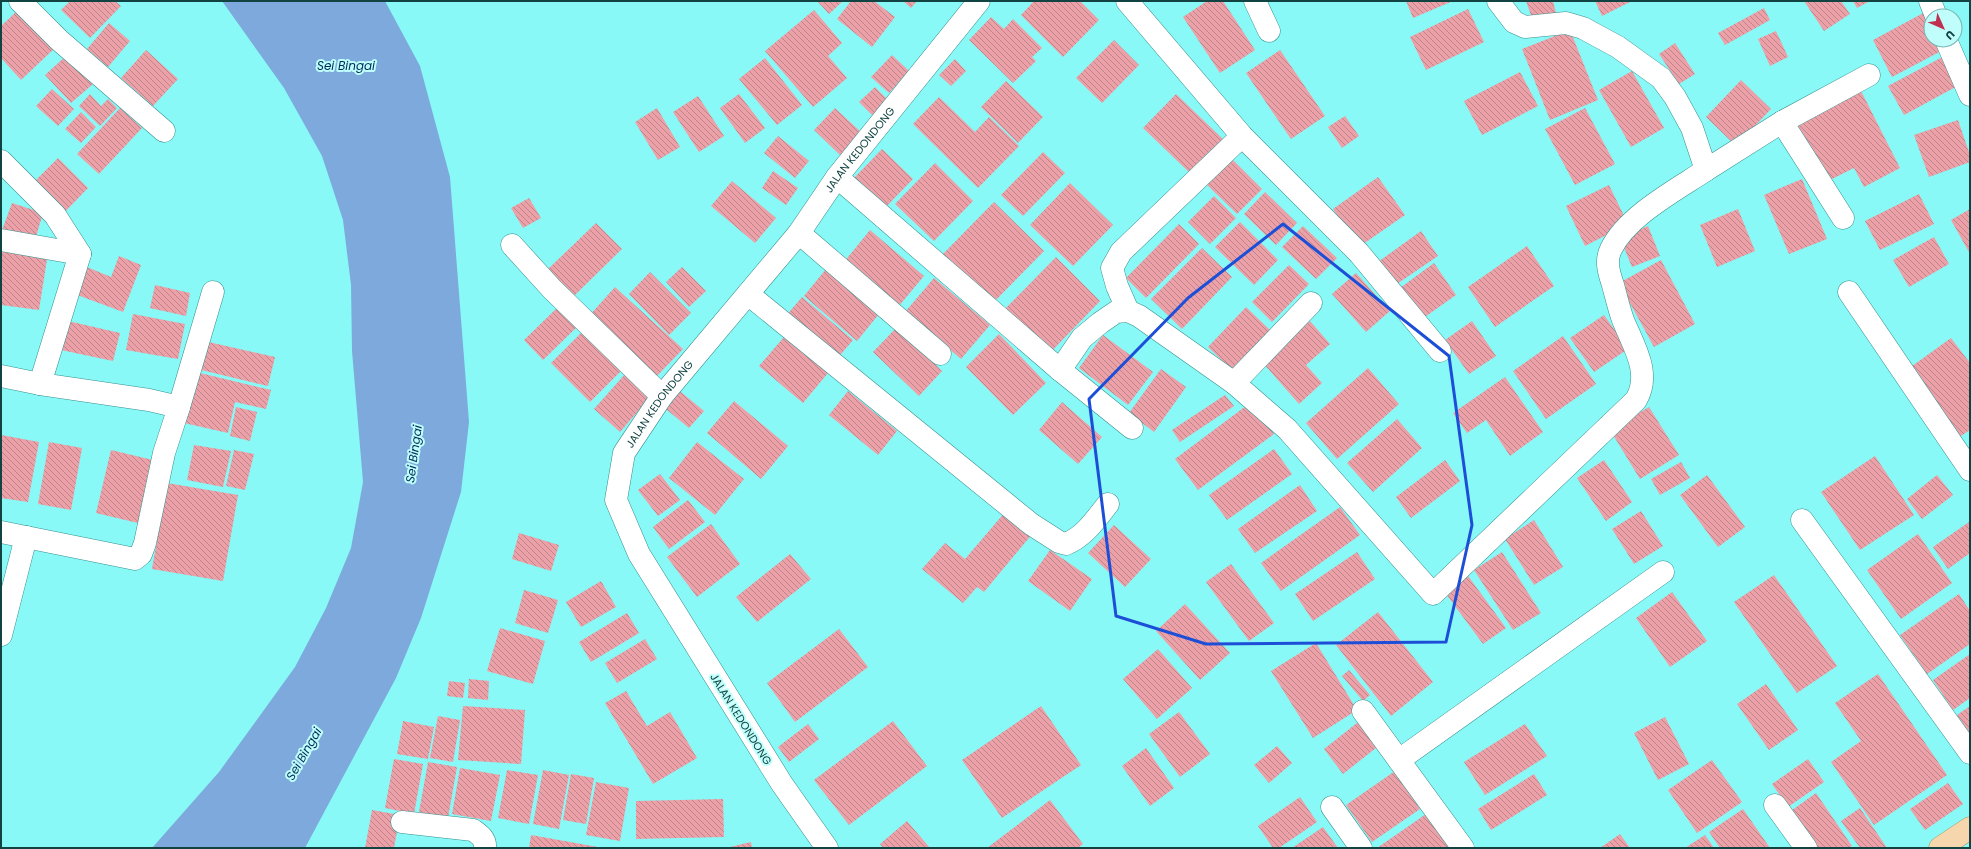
<svg xmlns="http://www.w3.org/2000/svg" width="1971" height="849" viewBox="0 0 1971 849" font-family="Poppins,sans-serif">
<style>
.water{fill:#7ea9dc}
.building{fill:url(#building-back-hatch)}
.lines{fill:none;stroke-linecap:round;stroke-linejoin:round}
.minor-casing{stroke:#378f8e;stroke-width:23}
.major-casing{stroke:#a29163;stroke-width:23}
.minor{stroke:#fff;stroke-width:22}
.major{stroke:#f6d6ac;stroke-width:22}
.marked{fill:none;stroke:#1d4ed8;stroke-width:3;stroke-linejoin:round}
.labels{text-anchor:middle;stroke-width:4;stroke-linejoin:round;paint-order:stroke}
.street-label{font-size:11px;fill:#114342;stroke:#bffefb}
.water-label{font-size:12px;font-style:italic;fill:#002c5a;stroke:#bffefb}
</style>
<defs>
<pattern id="building-back-hatch" width="6" height="6" patternUnits="userSpaceOnUse"><rect width="6" height="6" fill="#eba1a7"/><path d="M-1 5l2 2M0 0l6 6M5-1l2 2" fill="none" stroke="#bd858a"/></pattern>
</defs>
<rect width="100%" height="100%" fill="#88f9f6"/>
<path class="water" d="M222 1H385L420 66 450 177 469 422 461 492 421 618 396 678 305 848H152L219 772 295 667 326 608 351 548 363 482 352 351 351 285 343 220 322 156 284 88Z"/>
<path class="building" d="M70 1H115L121 6 90 38 61 10Z
M817 1H843L829 14Z
M851 1H874L895 17 872 47 837 19Z
M903 1H917L911 8Z
M1034 1H1080L1099 20 1063 57 1021 15Z
M1207 1H1223L1255 50 1220 73 1183 17Z
M1406 1H1453L1413 18Z
M1526 1H1553L1557 17 1534 24Z
M1595 1H1632L1602 16Z
M1804 1H1841L1850 14 1824 31Z
M1853 1H1870L1857 8Z
M1764 8 1770 20 1725 45 1718 33Z
M1468 9 1484 42 1426 70 1410 37Z
M18 10 55 48 21 80 1 58V26Z
M814 10 842 43 828 56 847 78 813 107 765 51Z
M1927 11 1931 18V40H1943L1947 48 1892 77 1873 40Z
M991 17 1004 29 1013 19 1042 48 1032 57 1036 61 1013 83 969 40Z
M109 23 130 41 108 67 87 49Z
M1570 30 1598 100 1550 120 1522 49Z
M1776 31 1788 57 1770 66 1758 39Z
M1114 40 1139 65 1102 103 1076 78Z
M1675 43 1695 74 1679 84 1659 54Z
M146 50 178 79 153 106 121 78Z
M1280 50 1325 116 1291 139 1246 73Z
M1948 54 1963 83 1904 115 1888 86Z
M67 55 93 84 71 103 45 75Z
M892 55 909 71 889 93 871 77Z
M765 58 802 105 777 125 739 79Z
M955 59 966 71 951 86 939 75Z
M1632 71 1664 128 1631 147 1599 90Z
M1520 72 1538 106 1482 135 1464 101Z
M1741 80 1771 109 1736 146 1706 117Z
M1006 81 1043 117 1018 143 981 107Z
M875 87 889 101 873 116 859 102Z
M1859 87 1900 168 1864 187 1854 168 1826 182 1794 120Z
M52 89 74 109 58 126 36 106Z
M90 94 101 106 108 99 117 108 100 126 79 106Z
M739 94 765 128 745 143 720 108Z
M1176 94 1225 141 1192 175 1143 128Z
M698 96 724 136 699 152 673 112Z
M939 97 975 132 989 117 1019 146 978 188 913 124Z
M120 108 142 128 99 174 77 154Z
M657 108 680 147 658 160 635 122Z
M835 108 863 134 842 157 814 130Z
M1585 108 1615 164 1575 185 1545 129Z
M81 112 96 127 81 143 65 129Z
M1345 116 1359 136 1342 148 1328 127Z
M1958 120 1970 155V162L1929 177 1914 135Z
M778 136 809 161 795 178 764 153Z
M882 149 913 179 885 208 854 178Z
M1043 152 1065 173 1023 216 1001 195Z
M1230 157 1262 189 1237 214 1205 183Z
M58 158 88 188 61 216 30 186Z
M935 163 973 201 934 241 895 204Z
M773 171 798 188 786 205 762 188Z
M1378 177 1405 215 1359 247 1333 209Z
M1802 179 1827 239 1789 254 1764 195Z
M732 181 776 218 755 243 711 206Z
M1070 183 1113 225 1073 266 1030 225Z
M1609 185 1628 224 1585 246 1566 206Z
M1265 192 1297 223 1276 245 1244 214Z
M1919 194 1934 224 1880 250 1865 221Z
M1214 196 1236 218 1210 244 1188 222Z
M529 198 541 218 523 228 511 208Z
M994 202 1044 251 993 303 943 254Z
M12 203 43 213 35 240 2 230Z
M1738 209 1755 251 1717 267 1700 225Z
M1970 209V254L1951 220Z
M1240 222 1278 260 1254 285 1215 247Z
M596 223 622 249 573 297 547 270Z
M1179 224 1199 244 1146 298 1126 278Z
M1303 226 1337 258 1316 279 1282 247Z
M1648 226 1660 256 1632 267 1620 238Z
M870 230 924 276 898 307 844 262Z
M1421 231 1438 256 1394 286 1378 262Z
M1934 237 1949 264 1909 287 1893 260Z
M1 246 48 253 39 310 1 305Z
M1527 246 1554 286 1495 327 1468 287Z
M1202 248 1232 277 1182 329 1151 299Z
M119 256 141 265 123 312 72 293 82 265 111 277Z
M1056 257 1100 301 1048 355 1003 311Z
M1661 260 1695 324 1654 347 1619 283Z
M1434 263 1456 295 1422 319 1400 288Z
M1289 265 1309 284 1272 322 1252 302Z
M682 267 706 291 689 307 666 282Z
M826 269 879 314 857 341 804 296Z
M650 272 691 313 669 335 629 294Z
M1356 273 1390 311 1366 332 1332 294Z
M934 278 990 325 961 359 905 312Z
M155 285 190 293 186 316 150 308Z
M615 287 683 349 656 377 589 316Z
M802 297 853 340 836 360 785 317Z
M559 306 578 326 543 360 524 340Z
M1246 307 1271 331 1232 370 1208 347Z
M133 314 185 324 178 359 126 350Z
M1604 315 1628 349 1594 372 1570 338Z
M68 321 120 333 113 361 61 350Z
M1310 321 1330 344 1306 365 1322 383 1299 404 1263 363Z
M1472 321 1496 356 1469 374 1445 340Z
M897 327 942 371 919 396 873 352Z
M584 330 624 368 590 402 551 363Z
M999 334 1046 383 1013 415 966 367Z
M1103 335 1153 372 1128 405 1079 368Z
M1563 336 1596 384 1546 419 1513 371Z
M784 337 828 373 803 403 759 366Z
M1951 338 1970 363V430L1958 438 1908 369Z
M204 341 275 357 268 386 197 369Z
M1368 368 1399 404 1337 459 1306 423Z
M1161 369 1186 387 1154 432 1129 413Z
M196 372 271 390 266 409 235 402 228 433 184 423Z
M625 374 651 396 620 432 594 409Z
M1505 377 1543 432 1510 456 1486 420 1467 433 1453 413Z
M676 388 704 411 689 428 661 405Z
M848 391 897 431 878 455 829 415Z
M1225 395 1234 406 1180 442 1172 430Z
M734 401 788 446 761 479 707 433Z
M1062 402 1102 437 1078 464 1039 430Z
M1250 403 1274 434 1198 490 1175 459Z
M236 407 257 412 250 441 230 436Z
M1649 407 1679 455 1640 479 1610 430Z
M1397 419 1422 448 1373 492 1347 463Z
M1 435 39 442 28 502 1 498Z
M49 442 82 448 71 510 38 504Z
M697 442 744 479 715 515 669 478Z
M194 445 231 451 223 487 187 480Z
M1274 449 1292 474 1227 520 1209 495Z
M111 450 157 461 142 524 96 513Z
M234 450 254 454 245 490 226 486Z
M1875 456 1914 515 1860 550 1821 492Z
M1445 460 1460 481 1411 518 1396 497Z
M1604 460 1632 502 1606 521 1577 478Z
M1681 462 1690 478 1660 495 1651 479Z
M660 474 680 500 658 516 638 490Z
M1707 475 1745 527 1718 547 1680 495Z
M1937 475 1953 495 1922 519 1907 499Z
M167 483 238 495 223 581 152 569Z
M1300 485 1317 511 1255 553 1238 529Z
M688 500 705 522 669 549 653 527Z
M1340 507 1360 535 1281 591 1261 563Z
M1006 511 1033 533 984 592 977 587 963 603 922 569 945 543 965 559Z
M1641 511 1663 546 1634 564 1612 529Z
M1534 520 1563 567 1534 585 1505 539Z
M1969 522 1970 553 1948 569 1933 547Z
M711 524 740 564 697 597 667 557Z
M1114 525 1151 559 1125 587 1088 553Z
M519 533 559 545 551 571 512 559Z
M1918 534 1952 583 1901 619 1867 570Z
M1050 550 1092 579 1070 611 1028 581Z
M1357 552 1375 579 1313 621 1295 594Z
M1502 552 1541 613 1513 630 1474 570Z
M790 554 811 579 757 622 736 597Z
M1231 564 1274 623 1249 641 1206 582Z
M1466 573 1506 628 1483 644 1443 590Z
M1774 575 1837 666 1797 693 1734 602Z
M601 581 616 607 581 627 566 602Z
M524 590 558 600 548 633 515 623Z
M1672 592 1707 641 1670 667 1636 618Z
M1959 594 1970 611V644L1927 674 1900 635Z
M1185 604 1230 653 1200 680 1156 631Z
M1378 612 1433 682 1391 716 1336 645Z
M627 613 639 633 591 662 579 642Z
M500 628 545 641 533 684 487 671Z
M839 629 868 667 795 722 767 683Z
M645 639 657 659 617 683 605 663Z
M1316 643 1357 710 1313 738 1271 671Z
M1158 649 1192 688 1157 719 1123 679Z
M1970 654V698L1953 710 1933 680Z
M1349 670 1370 695 1363 701 1342 676Z
M1878 674 1947 775 1874 825 1831 762 1861 741 1835 703Z
M469 679 489 681 488 700 468 698Z
M449 681 465 683 463 698 447 696Z
M1766 684 1798 730 1769 750 1737 704Z
M626 691 647 726 670 712 697 758 653 784 605 703Z
M463 706 525 710 521 764 458 760Z
M1041 706 1081 765 1002 818 962 760Z
M1970 706V734L1957 715Z
M1179 712 1210 754 1180 777 1149 734Z
M438 716 460 720 453 762 430 758Z
M1665 717 1689 764 1658 780 1634 733Z
M1362 719 1381 744 1343 774 1324 749Z
M403 721 434 727 428 759 397 754Z
M893 721 927 766 849 825 814 780Z
M808 724 819 739 789 762 778 747Z
M1525 724 1547 756 1485 795 1464 762Z
M1277 746 1292 763 1269 783 1254 765Z
M1146 748 1174 788 1150 806 1122 766Z
M394 759 423 764 414 814 385 808Z
M1808 759 1824 782 1788 807 1772 784Z
M1712 760 1742 802 1697 833 1668 790Z
M428 762 457 767 448 818 419 812Z
M460 768 500 775 491 821 452 814Z
M507 770 538 775 529 824 498 818Z
M543 770 569 775 559 829 533 824Z
M1395 771 1420 809 1372 842 1346 805Z
M571 774 594 778 586 824 563 820Z
M1534 774 1547 795 1491 830 1478 809Z
M596 782 629 788 620 841 586 835Z
M1948 783 1963 804 1925 830 1910 809Z
M1816 793 1852 846 1848 848H1812L1788 813Z
M1300 797 1317 822 1279 848H1273L1258 826Z
M723 799 724 837 636 839V801Z
M1050 800 1083 844 1078 848H987Z
M1860 808 1887 848H1860L1841 821Z
M1743 809 1770 848H1720L1709 832Z
M372 810 400 815 394 848H365Z
M1426 814 1449 848H1377Z
M907 821 930 848H883L880 844Z
M1323 827 1338 848H1292Z
M1620 834 1630 848H1600Z
M531 835 598 847V848H529Z
M1705 835 1714 848H1685Z
M751 842 752 848H730V847Z"/>
<g class="lines">
<g class="minor-casing">
<g id="minor">
<path d="M20 1 59 40 164 131"/>
<path d="M1127 1 1242 136 1359 253 1440 351"/>
<path d="M1255 1 1269 31"/>
<path d="M1930 1 1936 16"/>
<path d="M1946 40 1970 95"/>
<path d="M1782 122 1843 218"/>
<path d="M1 161 55 215 80 254 40 384 149 400 179 407 164 453 145 543 141 554 135 559 1 532"/>
<path d="M1706 170 1782 122 1869 75"/>
<path d="M837 177 1060 370 1132 428"/>
<path d="M799 233 940 354"/>
<path d="M1 240 80 254"/>
<path d="M512 245 552 289 662 396"/>
<path d="M1849 292 1970 470"/>
<path d="M748 294 1031 524 1059 542 1066 544C1085 536 1095 520 1108 504"/>
<path d="M1128 311 1117 286 1112 268 1121 252 1242 136"/>
<path d="M1060 370 1082 338 1100 323 1116 312 1128 311 1139 316 1234 383 1287 429 1433 594 1636 400C1652 373 1633 345 1623 320 1619 309 1616 296 1613 285 1609 273 1605 261 1611 249 1627 216 1676 190 1706 170L1692 128 1675 97 1661 78 1618 47 1583 28 1566 23 1525 27 1514 22 1498 1"/>
<path d="M1 376 40 384"/>
<path d="M1234 383 1311 303"/>
<path d="M179 407 213 292"/>
<path d="M1802 520 1970 753"/>
<path d="M1 635 26 537"/>
<path d="M1363 711 1463 848"/>
<path d="M1399 760 1663 572"/>
<path d="M1775 805 1806 848"/>
<path d="M1332 807 1361 848"/>
<path d="M402 822 473 830C480 835 486 839 485 848"/>
<path id="s1" d="M827 848 782 784 639 554 616 500 624 453 662 396 799 233 837 177 979 1"/>
</g>
</g>
<g class="major-casing">
<path id="major" d="M1940 848 1970 828"/>
</g>
<use href="#minor" class="minor"/>
<use href="#major" class="major"/>
</g>
<path class="marked" d="M1283 224 1449 356 1472 525 1446 642 1206 644 1116 616 1089 399 1188 298Z"/>
<g class="labels">
<g class="street-label">
<text dy="4" stroke="none"><textPath href="#s1" startOffset="840">JALAN KEDONDONG</textPath></text>
<text dy="4" stroke="none"><textPath href="#s1" startOffset="516">JALAN KEDONDONG</textPath></text>
<text transform="translate(741 719) rotate(58)" y="4">JALAN KEDONDONG</text>
</g>
<g class="water-label">
<text x="346" y="70">Sei Bingai</text>
<text transform="translate(414 454) rotate(-82)" y="4">Sei Bingai</text>
<text transform="translate(304 754) rotate(-60)" y="4">Sei Bingai</text>
</g>
</g>
<rect width="1971" height="849" fill="none" stroke="#114342" stroke-width="4"/>
<g transform="translate(1943 28) rotate(135)"><circle r="19" fill="#bffefb" stroke="#79b3b1"/>
<path d="M0-3L7 15L0 10L-7 15Z" fill="#c13050"/>
<text y="-6" font-size="11" font-weight="bold" text-anchor="middle" fill="#114342">U</text>
</g>
</svg>
